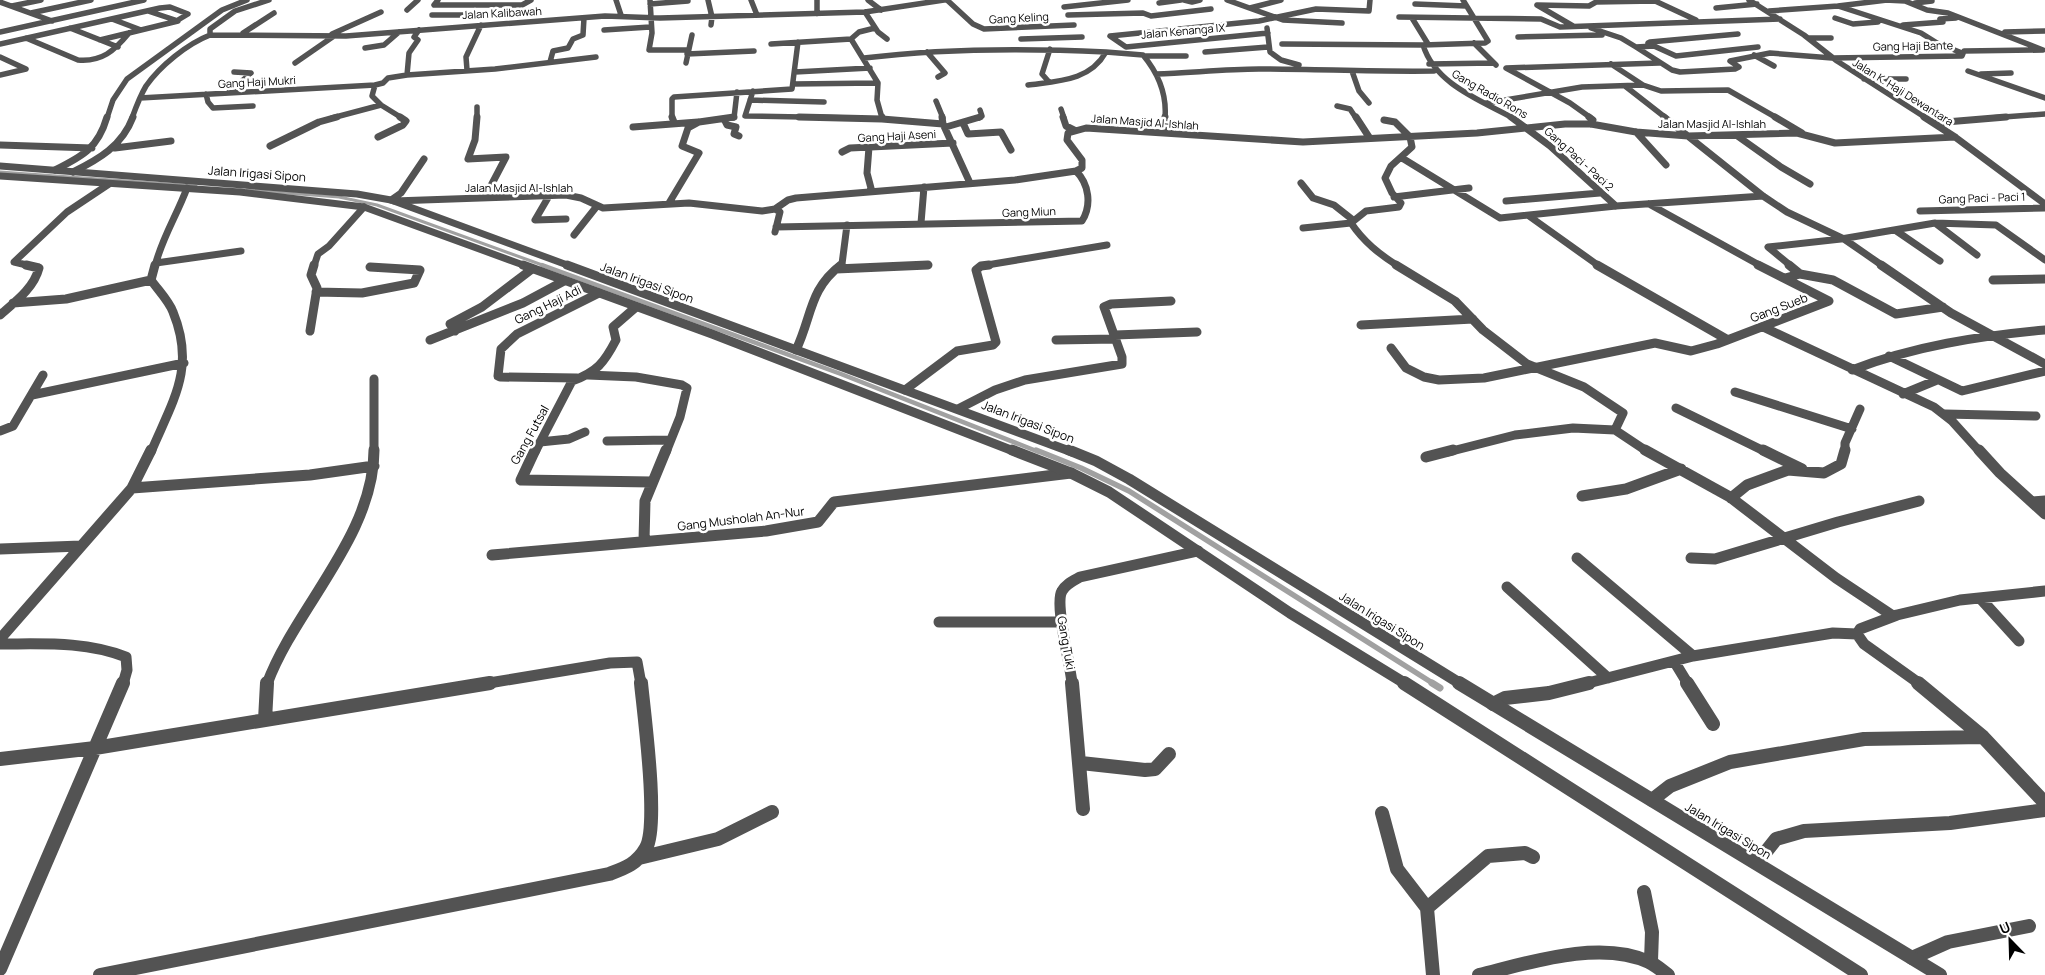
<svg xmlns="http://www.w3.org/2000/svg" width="2045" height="975" viewBox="0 0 2045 975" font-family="Manrope,sans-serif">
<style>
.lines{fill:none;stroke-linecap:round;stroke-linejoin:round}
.stream-far3{stroke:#a1a1a1;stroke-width:3}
.stream-far2{stroke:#a1a1a1;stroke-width:4.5}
.stream-far1{stroke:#a1a1a1;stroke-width:5.5}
.stream{stroke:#a1a1a1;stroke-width:7}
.minor-far4{stroke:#535353;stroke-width:5.5}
.minor-far3{stroke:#535353;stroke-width:7}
.minor-far2{stroke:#535353;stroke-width:9}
.minor-far1{stroke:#535353;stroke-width:11}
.minor{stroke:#535353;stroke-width:14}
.tertiary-far3{stroke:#535353;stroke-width:7}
.tertiary-far2{stroke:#535353;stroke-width:9}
.tertiary-far1{stroke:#535353;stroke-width:11}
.tertiary{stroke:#535353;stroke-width:14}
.labels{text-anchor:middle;stroke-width:5;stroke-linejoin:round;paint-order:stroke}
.far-street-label{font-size:11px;fill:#000;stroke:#fff}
.street-label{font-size:12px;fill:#000;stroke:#fff}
</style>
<rect width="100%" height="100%" fill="#fff"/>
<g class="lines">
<path class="stream-far3" d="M0 172 196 186
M247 190 339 197 377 205 545 266"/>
<path class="stream-far2" d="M542 265 841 374 1039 452"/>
<path class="stream-far1" d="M1036 450 1081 468 1129 491 1434 684"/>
<path class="stream" d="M1432 683 1440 688"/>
<path class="minor-far4" d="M438 0 434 5H522L531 0
M616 0 621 15
M650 0 652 33 649 50H688
M708 0 712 17 711 25
M751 0 757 15
M817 0V14
M868 0 881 10
M947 0 973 24 984 29 1074 25
M1184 0 1192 2 1200 0
M1227 0 1283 20 1342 23
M1463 0 1488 41 1485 43 1423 45C1435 84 1480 100 1513 118
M1653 0 1696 20
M1749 0 1804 35 1837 61 1926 118
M1887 0 1838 6 1921 33 1937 43 1962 53
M0 2 52 21
M1159 3 1181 0
M1915 3 1932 1
M650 4 688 1
M1415 4 1466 6
M12 6 41 0
M1064 7 1128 0
M1250 8 1281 0
M1716 8 1757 4
M407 10 418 0
M148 11 178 21
M1769 11 1838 6
M865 12 878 32 887 39
M31 13 91 0
M432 15H467
M1068 15 1143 13 1151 16 1211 9
M1399 17 1541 19 1560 27 1780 19
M1412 18 1428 44
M1835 18 1853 24 1878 22
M112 19 141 30
M1903 25 1943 22 1940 19 1956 18
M1573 26 1537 5 1589 6 1596 2 1655 1
M70 28 118 47
M1267 28 1270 52 1281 60 1299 65
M1591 28 1621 38 1636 47 1654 46 1648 43 1650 42 1738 34
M604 30 650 27
M0 32 144 0
M2005 32 2045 31
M243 33 274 13
M1268 33 1126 47 1110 36 1259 21 1316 9 1369 11 1370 0
M332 34 381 12
M210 35 346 36 605 16 660 18 865 12 944 0
M1518 37 1602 35
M26 38 78 60C102 62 114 51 129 33
M1808 38H1831
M851 39 878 83 877 100 882 118
M851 39 859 32 875 28
M1021 39 1082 37
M100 40 178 21
M1474 43 1496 65
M0 44 160 8 170 7 188 14 178 20
M771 44 851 39
M1282 44 1423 45
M1654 46 1676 56 1758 47
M1636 47 1672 70 1680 72 1735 69 1739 67 1730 61 1770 53 1832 58 1962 56 1964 51 2043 50 1948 13 1927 10 1905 1 1885 0
M365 48 384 45 399 32
M927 52 945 73 938 77
M1205 52 1268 47
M687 54 754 51
M1754 55 1774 66
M1144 56H1186
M0 57 26 69 0 75
M864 58C945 48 1025 48 1106 52
M550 62 553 51 568 48 573 39 583 35 584 18
M295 63 334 36
M686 63 692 35
M1429 64 1494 63
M1611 64 1643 85
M467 70 466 57 481 25
M1352 71 1359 91 1369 103
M1968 71 2045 98
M795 72 870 68
M1156 74C1190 73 1224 69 1259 69 1317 69 1375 72 1434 71
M1981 74 2011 73
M407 75 495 69 596 57
M1864 79H1906
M1049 82 1042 74 1050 49
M793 84 878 83
M1028 85C1058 81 1090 81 1106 52L1143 55C1158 73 1167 94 1165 118
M1625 86 1666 118
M753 91 745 116 856 118
M228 93 251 73 234 72
M206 94 208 102 213 108 253 106
M140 98 375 85
M750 100 824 102
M936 101 943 118
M1487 103 1582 87 1643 85 1661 91 1728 90 1777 118
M1337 106 1350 109 1356 118
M477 107V118
M1061 109 1064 118
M107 118 113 100 127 79 222 10 247 0
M132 118C136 107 140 96 146 86 160 66 187 44 210 35V29L235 11 269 0
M332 118 381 105
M402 118 381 105 372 96 375 85 383 83 388 78 407 75 409 53 418 40 414 37 419 30
M672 118V99L674 97 792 89 798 42
M730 118H734L737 92
M979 118 982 116 980 110
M1591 118 1570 103 1506 68 1659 63
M1990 118 2045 114"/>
<path class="minor-far3" d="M477 117 475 140 468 159 506 157 485 197
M672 117 674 122
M799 117 882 119 943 124 970 183
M882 117V119
M942 117 943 124
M1063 117 1066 126 1074 130
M1356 117 1369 137
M1511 117 1550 146 1616 206
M1589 117 1593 120 1591 124
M1664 117 1763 196 1787 212 1844 239 1883 266
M1775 117 1802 133
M1924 117 1955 137 2045 204
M1384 120 1395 122 1410 137
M725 121 727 125 736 127 734 134 739 136
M963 123 968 134 1001 132 1011 150
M1934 123 2006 117
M633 127 698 122
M946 127 980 117
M1636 132 1666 165
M1163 133 1165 117
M1736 135 1781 167 1810 184
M378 137 403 125 406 121 400 117
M0 145 92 148
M270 146 319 122 337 117
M869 147 867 173 872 192
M115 148 171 141
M842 152 850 148 953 143
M1402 158 1500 218 1616 206 1763 196
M55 170C83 156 98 148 107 117
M73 172C99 159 122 146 133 117
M1301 183 1313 198 1334 205 1353 220
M549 196 535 220 566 219
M1394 197 1469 188
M391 200 401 193 424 159
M394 201 566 195 581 198 603 208 689 203 762 211 775 209 788 200 796 198 1015 180 1076 171 1082 168V160L1067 140 1068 133 1086 128 1303 142 1477 133 1565 124H1591L1636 132 1688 136 1797 133 1835 143 1955 137
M1506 201 1600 193
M669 203 699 153 682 146 688 128 699 122 734 117
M1649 204 1761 266
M775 209 780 212 775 232
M1920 211 2045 208
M1529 216 1599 266
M921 223 924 187
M776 227 1082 221C1092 205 1089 184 1076 171
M1303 228 1351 223
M1895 230 1940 261
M574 235 597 206
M1977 255 1935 223 1996 225 2045 260
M156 263 241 251
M31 266 14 262 67 212 109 184
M155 266C162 238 177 215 187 188
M314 266 318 254 329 246 364 207
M839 266 842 264 847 225
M901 266 928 265
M981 266 1107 245
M1398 266C1379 254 1364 242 1351 223L1366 211 1399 207 1401 203 1392 193 1385 178 1391 166 1412 147 1410 137
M1791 266 1768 247 1841 239 1935 223"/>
<path class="minor-far2" d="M1396 265 1455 301 1483 330 1527 364 1584 387 1623 413 1615 430 1648 452
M1597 265 1728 340
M1881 265 1951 313 2045 364
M836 269 928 265
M1800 274 1833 280 1896 314 1943 307
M1785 278 1800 274 1789 265
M1993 280 2045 279
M316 292 362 293 414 283 420 270 370 267
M13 303 66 299 151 280
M0 315C15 302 34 288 39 268L26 265
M1361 325 1473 319
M1763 327 1934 407 1952 421 1980 452
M310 331 317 288 311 275 314 265
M455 331 450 324 482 307 532 269
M1115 335 1197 332
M430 340 523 303 564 281
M1056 340 1116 339
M1391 348 1406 368 1424 377 1439 380 1484 378 1655 343 1691 351 1717 344 1829 301 1758 265
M796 350C812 317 809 289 841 265
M1889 356 1962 391 2045 371
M1852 370C1914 346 1979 336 2045 330
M588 375 636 377 682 385 687 388 680 417 666 452
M577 378 500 377 498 376 501 349 517 334 599 293
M374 379V452
M905 390 957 351 993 345 996 342 976 270 981 266 989 265
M1735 392 1852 429
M1903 394 1937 380
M32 395 184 363
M1676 408 1766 452
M958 409 995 390 1025 380 1122 364V357L1104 307 1111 304 1171 301
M1945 414 2036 416
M0 431 13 426 43 375
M607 441 669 440
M540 442 569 439 585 432
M151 452C173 400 196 368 173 312 169 301 158 290 151 280L155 265
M535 452 572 381C597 372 604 363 616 340L613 327 636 307
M1448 452 1515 435 1573 428 1615 430
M1845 452V443L1860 409"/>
<path class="minor-far1" d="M535 450 521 480 652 482
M1645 450 1730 497 1836 578 1893 616
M1763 450 1802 469
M1979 450 2000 473 2045 514
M1426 457 1453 450
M132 488 310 475 374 466
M1582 496 1626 489 1681 469
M1731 498 1747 485 1788 470 1824 473 1841 464 1845 450
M2032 502 2045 501
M644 541 645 501 666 450
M0 549 81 546
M492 555 766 531 818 522 834 502 1071 473
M1577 558 1693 656
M1691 558 1715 559 1838 522 1919 501
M1507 587 1608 678
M1980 598 2019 641
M939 622H1061
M1857 634 1864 644 1920 684
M1857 634 1860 629 1897 615 1960 600 2045 591
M0 639 132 488 151 450
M0 644C43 644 85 641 126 657L127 670 123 684
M1674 661 1688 684
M267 684C295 608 374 536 374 450
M483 684 610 663 637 662 641 684
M1072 684C1071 666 1054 604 1062 591 1066 584 1073 581 1080 577L1198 551
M1584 684 1693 656 1833 633 1857 634"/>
<path class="minor" d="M1072 683 1083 809
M1687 683 1713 724
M1918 683 1983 737 2045 803
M1493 704 1505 698 1549 693 1589 683
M265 720 267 683
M0 759 95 748 490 683
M1081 763 1145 770 1155 769 1169 754
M1652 800 1670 786 1730 762 1864 739 1983 737
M1382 813 1397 869 1427 908
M639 858 718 839 772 812
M1757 863 1776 839 1804 831 1950 823 2045 810
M1644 892 1652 932 1651 961
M1912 958 1948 942 2029 926
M0 969 123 683
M100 975 609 874C625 868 637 864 646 848 659 825 644 714 641 683
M1433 975 1427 908 1488 856 1525 853 1533 857
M1479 975C1528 963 1600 939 1649 962 1656 965 1662 971 1668 975"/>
<path class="tertiary-far3" d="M0 166 357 194 391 200 570 266
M0 176 240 192 364 207 526 266"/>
<path class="tertiary-far2" d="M523 265 712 334 1016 452
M567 265 1072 452"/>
<path class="tertiary-far1" d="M1012 450 1071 473 1109 492 1290 613 1406 684
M1069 450 1096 461 1129 479 1461 684"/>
<path class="tertiary" d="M1404 683 1861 975
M1459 683 1940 975"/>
</g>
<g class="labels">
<g class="far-street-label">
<text transform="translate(502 13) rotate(-3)" y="4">Jalan Kalibawah</text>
<text transform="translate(1019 18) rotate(-3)" y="4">Gang Keling</text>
<text transform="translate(1183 31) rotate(-5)" y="4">Jalan Kenanga IX</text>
<text transform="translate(1913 46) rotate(-1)" y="4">Gang Haji Bante</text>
<text transform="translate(257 82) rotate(-3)" y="4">Gang Haji Mukri</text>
<text transform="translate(1903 92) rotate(32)" y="4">Jalan K. Haji Dewantara</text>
<text transform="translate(1490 94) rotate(30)" y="4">Gang Radio Rons</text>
<text transform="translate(1145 122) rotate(4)" y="4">Jalan Masjid Al-Ishlah</text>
<text x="1712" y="128">Jalan Masjid Al-Ishlah</text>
<text transform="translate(897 136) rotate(-3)" y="4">Gang Haji Aseni</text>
<text transform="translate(1579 159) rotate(42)" y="4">Gang Paci - Paci 2</text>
<text x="519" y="192">Jalan Masjid Al-Ishlah</text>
<text transform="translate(1982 198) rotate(-2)" y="4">Gang Paci - Paci 1</text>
<text transform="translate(1029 212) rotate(-2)" y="4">Gang Miun</text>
</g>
<g class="street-label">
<text transform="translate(257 174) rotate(4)" y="4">Jalan Irigasi Sipon</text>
<text transform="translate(647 283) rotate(20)" y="4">Jalan Irigasi Sipon</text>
<text transform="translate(548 305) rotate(-26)" y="4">Gang Haji Adi</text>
<text transform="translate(1779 308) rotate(-21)" y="4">Gang Sueb</text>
<text transform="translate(1028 422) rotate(21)" y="4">Jalan Irigasi Sipon</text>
<text transform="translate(530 435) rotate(-61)" y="4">Gang Futsal</text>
<text transform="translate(741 519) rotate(-7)" y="4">Gang Musholah An-Nur</text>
<text transform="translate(1382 621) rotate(32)" y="4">Jalan Irigasi Sipon</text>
<text transform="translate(1066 643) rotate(80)" y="4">Gang Tuki</text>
<text transform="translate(1728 831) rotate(31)" y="4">Jalan Irigasi Sipon</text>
</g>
</g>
<g transform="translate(2010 940) rotate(337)" stroke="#ffffff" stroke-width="4" paint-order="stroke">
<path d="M0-4L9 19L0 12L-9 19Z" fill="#000000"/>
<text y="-8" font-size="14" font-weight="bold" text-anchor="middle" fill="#000000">U</text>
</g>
</svg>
